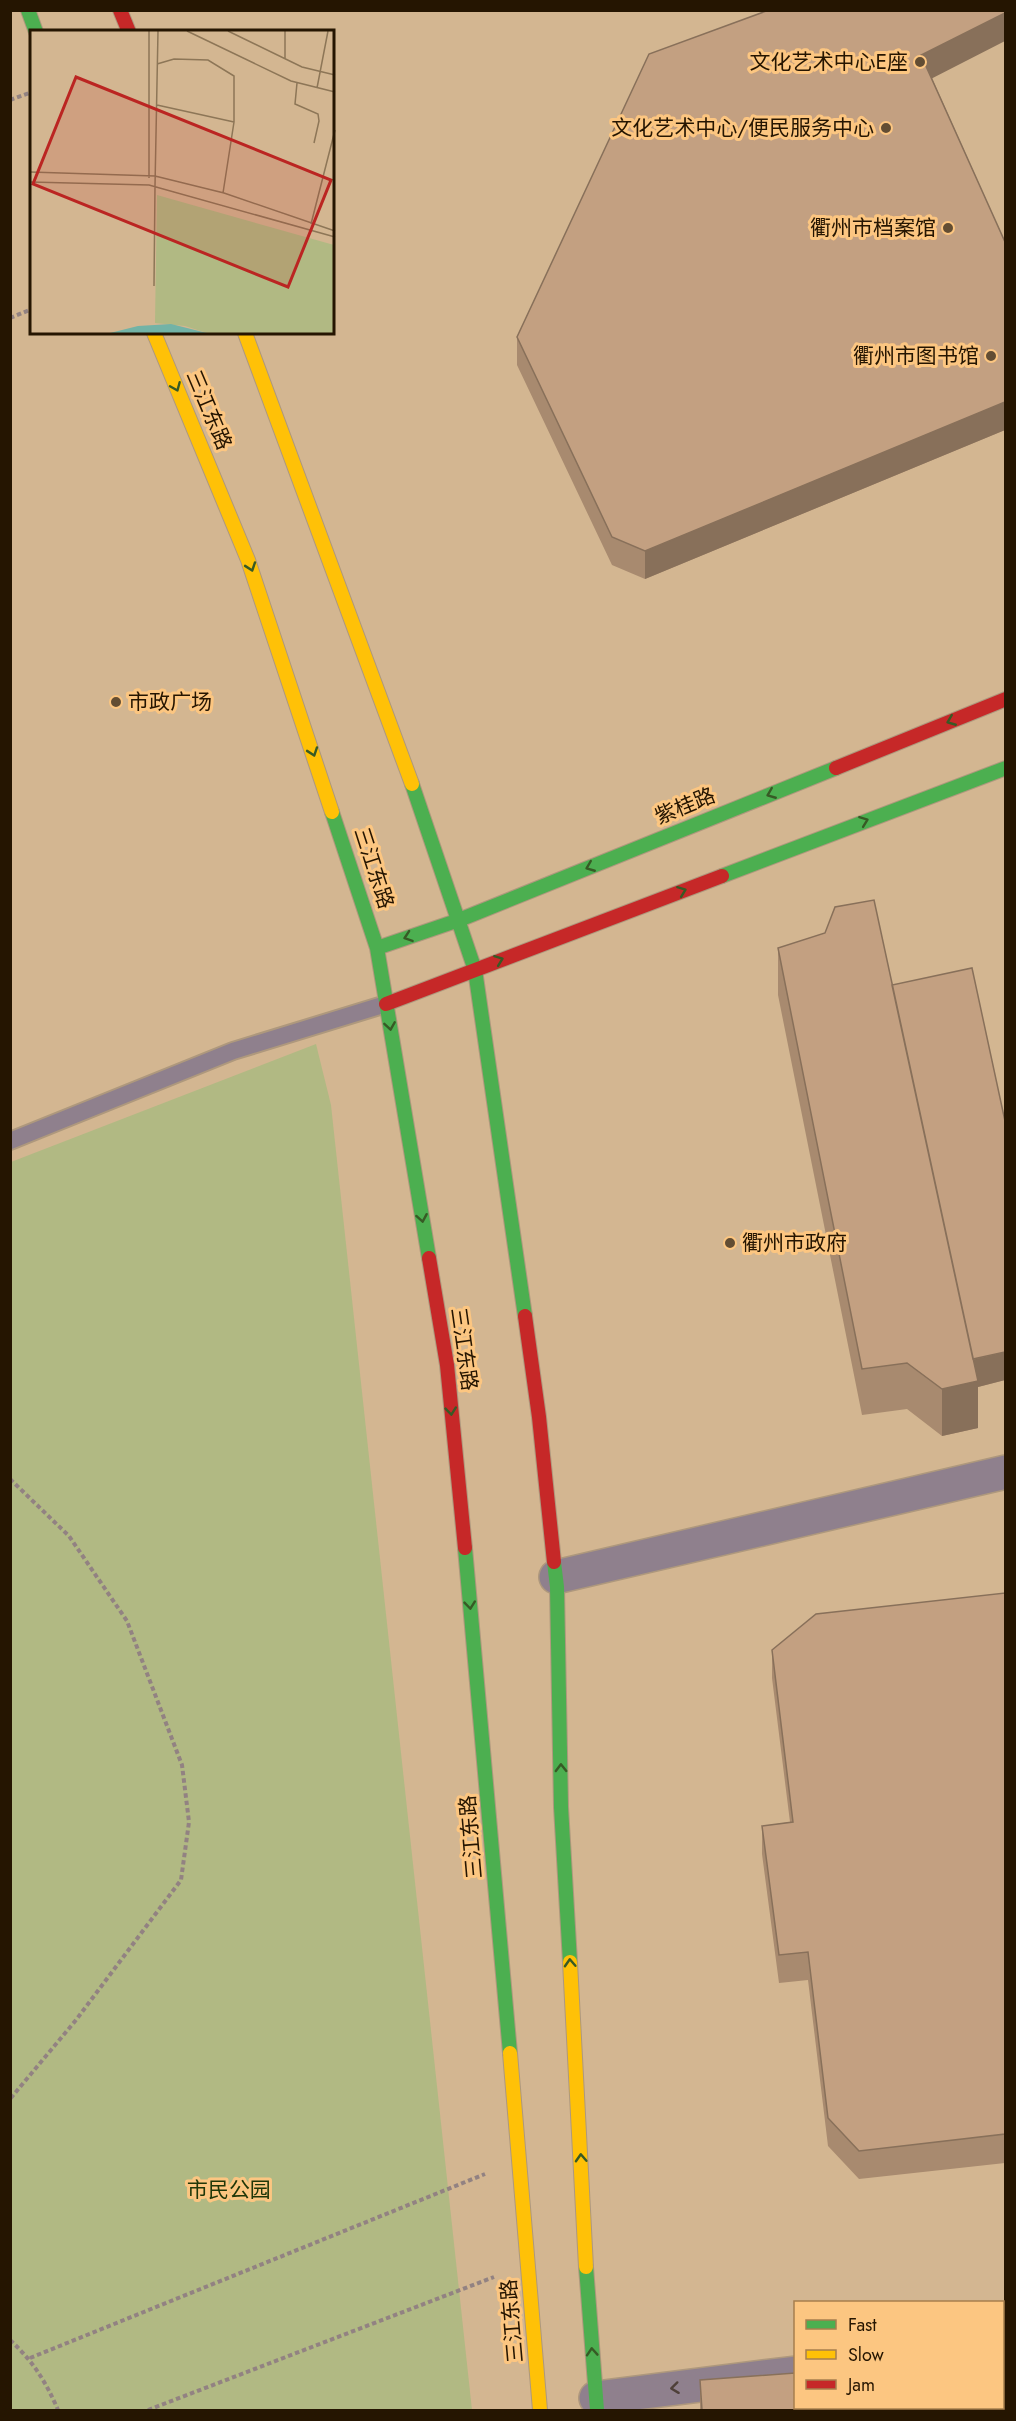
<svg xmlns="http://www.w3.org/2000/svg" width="1016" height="2421" viewBox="0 0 1016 2421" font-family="Jost,'Noto Sans SC',sans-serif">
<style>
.green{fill:#b1b983}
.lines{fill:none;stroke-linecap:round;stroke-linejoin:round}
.lane-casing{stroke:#ae987d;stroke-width:20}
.street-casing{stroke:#ae987d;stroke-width:36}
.fast-casing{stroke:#ae987d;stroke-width:16}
.slow-casing{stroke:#ae987d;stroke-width:16}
.jam-casing{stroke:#ae987d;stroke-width:16}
.path{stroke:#928282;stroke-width:4;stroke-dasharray:4.5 3;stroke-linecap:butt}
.lane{stroke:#8f808d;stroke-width:16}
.street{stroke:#8f808d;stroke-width:33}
.fast{stroke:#4caf50;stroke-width:14}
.slow{stroke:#ffc107;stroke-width:14}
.jam{stroke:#c62828;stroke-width:14}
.wall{fill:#a88a6f}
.shaded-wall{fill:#88705a}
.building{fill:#c3a081;stroke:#88705a;stroke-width:1.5}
.oneway{stroke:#375a25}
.oneway2{stroke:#4f4039}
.poi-dot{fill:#624d33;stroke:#fcc681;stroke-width:2}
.labels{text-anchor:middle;stroke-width:6;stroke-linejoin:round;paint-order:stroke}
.poi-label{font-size:21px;fill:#251501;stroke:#fcc681;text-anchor:end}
.street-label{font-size:21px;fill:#251501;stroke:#fcc681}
.park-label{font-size:21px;fill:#203708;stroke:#fcc681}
.inset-road{fill:none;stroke:#8d7657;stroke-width:1.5}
.view{fill:#bb2522;fill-opacity:0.15;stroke:#bb2522;stroke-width:3}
.inset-edge{fill:none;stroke:#251501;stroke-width:3}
</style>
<rect width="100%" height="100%" fill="#d3b691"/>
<path class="green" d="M316 1044 331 1105 472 2410H11V1162Z"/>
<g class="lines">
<g class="lane-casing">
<path id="lane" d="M10 1141 233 1051 386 1004"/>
</g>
<g class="street-casing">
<path id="street" d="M556 1577 1006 1472
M1002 2345H1006
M596 2398 796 2373"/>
</g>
<g class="fast-casing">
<path id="fast" d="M28 10 36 32
M412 784 475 970 525 1316
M332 812 377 948 429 1258
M722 876 1006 768
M377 948 459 920 836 768
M465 1548 510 2053
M554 1562 557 1587 561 1807 570 1962
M586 2267 597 2410"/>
</g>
<g class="slow-casing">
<path id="slow" d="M154 333 248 560 332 812
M245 333 412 784
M570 1962 586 2267
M510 2053 540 2410"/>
</g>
<g class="jam-casing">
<path id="jam" d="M120 10 129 32
M836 768 1006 699
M386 1004 722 876
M429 1258 447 1365 465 1548
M525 1316 539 1417 554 1562"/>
</g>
<path class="path" d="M10 100 32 92
M10 318 32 309
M10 1479 69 1536 127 1621 182 1765 189 1822 181 1880 76 2020 10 2099
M10 2340C33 2361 46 2382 58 2410
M30 2358 485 2174
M148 2410 494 2277"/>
<use href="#lane" class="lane"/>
<use href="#street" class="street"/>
<use href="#fast" class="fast"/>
<use href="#slow" class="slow"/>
<use href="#jam" class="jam"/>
</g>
<path class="wall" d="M932 78 1005 242V430L645 579 612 565 517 365V337Z
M778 948 892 985 1005 1121V1380L978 1387V1428L942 1436 907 1409 862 1415 778 995Z
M1005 1593V2163L859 2179 828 2146 808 1980 779 1983 762 1854V1826L790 1822 772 1678V1650Z
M700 2380 803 2410H700Z"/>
<path class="shaded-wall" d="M1005 13V41L921 84V55Z
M1005 402V430L645 579V551Z
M1005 1352V1380L978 1387V1428L942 1436V1389L972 1360Z"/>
<path class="building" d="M769 10H1005V13L921 55 1005 242V402L645 551 612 537 517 337 649 54Z
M874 900 978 1381 942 1389 907 1363 862 1369 778 948 825 933 835 907Z
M972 968 1005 1121V1352L973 1359 892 985Z
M1005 1593V2134L859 2151 828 2118 808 1952 779 1955 762 1826 793 1822 772 1650 816 1614Z
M795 2373V2408H803V2410H702L700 2380Z"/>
<defs><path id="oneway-chevron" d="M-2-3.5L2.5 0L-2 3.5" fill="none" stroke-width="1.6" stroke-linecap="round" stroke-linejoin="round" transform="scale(1.5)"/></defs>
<g class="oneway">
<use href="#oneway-chevron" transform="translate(176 387) rotate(67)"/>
<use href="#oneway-chevron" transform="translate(251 567) rotate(71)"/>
<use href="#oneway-chevron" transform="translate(951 721) rotate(158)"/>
<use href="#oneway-chevron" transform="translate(313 752) rotate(71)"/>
<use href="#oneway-chevron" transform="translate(771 794) rotate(158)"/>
<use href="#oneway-chevron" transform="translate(864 821) rotate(-21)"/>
<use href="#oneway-chevron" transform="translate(590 867) rotate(158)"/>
<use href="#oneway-chevron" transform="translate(682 891) rotate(-21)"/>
<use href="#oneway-chevron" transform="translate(408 937) rotate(161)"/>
<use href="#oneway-chevron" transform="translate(499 960) rotate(-21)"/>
<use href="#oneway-chevron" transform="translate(390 1026) rotate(81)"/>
<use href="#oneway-chevron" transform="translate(422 1218) rotate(80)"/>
<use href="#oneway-chevron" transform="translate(451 1411) rotate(84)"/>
<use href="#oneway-chevron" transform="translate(470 1605) rotate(84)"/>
<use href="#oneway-chevron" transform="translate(561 1768) rotate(-91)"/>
<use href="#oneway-chevron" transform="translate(570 1963) rotate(-93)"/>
<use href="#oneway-chevron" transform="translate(581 2158) rotate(-93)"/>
<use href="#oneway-chevron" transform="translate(592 2352) rotate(-94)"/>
</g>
<use class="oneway2" href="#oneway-chevron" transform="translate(675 2388) rotate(173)"/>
<g class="poi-dot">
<circle cx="920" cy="62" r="6"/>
<circle cx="886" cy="128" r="6"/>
<circle cx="948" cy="228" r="6"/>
<circle cx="991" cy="356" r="6"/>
<circle cx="116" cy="702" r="6"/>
<circle cx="730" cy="1243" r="6"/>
</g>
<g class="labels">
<g class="poi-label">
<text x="908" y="69">文化艺术中心E座</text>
<text x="874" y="135">文化艺术中心/便民服务中心</text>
<text x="936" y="235">衢州市档案馆</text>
<text x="979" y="363">衢州市图书馆</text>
<text x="128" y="709" text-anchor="start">市政广场</text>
<text x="742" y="1250" text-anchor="start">衢州市政府</text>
</g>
<g class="street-label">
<text transform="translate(209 410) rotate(67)" y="7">三江东路</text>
<text transform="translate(685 806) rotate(-22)" y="7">紫桂路</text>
<text transform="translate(374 868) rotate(72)" y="7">三江东路</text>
<text transform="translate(464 1349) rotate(82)" y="7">三江东路</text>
<text transform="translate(471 1837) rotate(-95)" y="7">三江东路</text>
<text transform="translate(512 2321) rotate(-95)" y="7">三江东路</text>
</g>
<g class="park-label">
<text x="229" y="2197">市民公园</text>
</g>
</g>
<g transform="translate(30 30)">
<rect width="304" height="304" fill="#d3b691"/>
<path d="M127 165 304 215V304H180L155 296 125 293Z" fill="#b1b983"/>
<path d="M141 294 181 304H76L108 296Z" fill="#72b3a6"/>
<path class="inset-road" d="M119 1V148M157 1 261 51 305 62M198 1 272 37 305 45M255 29V1M127 34 144 29 178 30 204 46V92L193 163M267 53 265 74 288 84 289 91 284 113M287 58 298 1M127 75 204 92M0 142 125 146 194 163 305 201M0 152 119 155 305 207M125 156 128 1M281 194 305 100M124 256 125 156"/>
<path class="view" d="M46 47 301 150 258 257 3 154Z"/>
<rect width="304" height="304" class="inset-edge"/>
</g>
<rect width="1016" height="2421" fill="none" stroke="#251501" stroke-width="24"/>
<rect x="794" y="2301" width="210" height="108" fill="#fcc681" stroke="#a67f4e" stroke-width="1.5"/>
<rect x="806" y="2320" width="30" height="9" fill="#4caf50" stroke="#a67f4e" stroke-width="1.5"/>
<text x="848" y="2331" font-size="18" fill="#251501">Fast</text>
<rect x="806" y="2350" width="30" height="9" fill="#ffc107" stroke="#a67f4e" stroke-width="1.5"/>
<text x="848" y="2361" font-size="18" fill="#251501">Slow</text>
<rect x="806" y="2380" width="30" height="9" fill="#c62828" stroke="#a67f4e" stroke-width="1.5"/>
<text x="848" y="2391" font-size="18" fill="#251501">Jam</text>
</svg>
